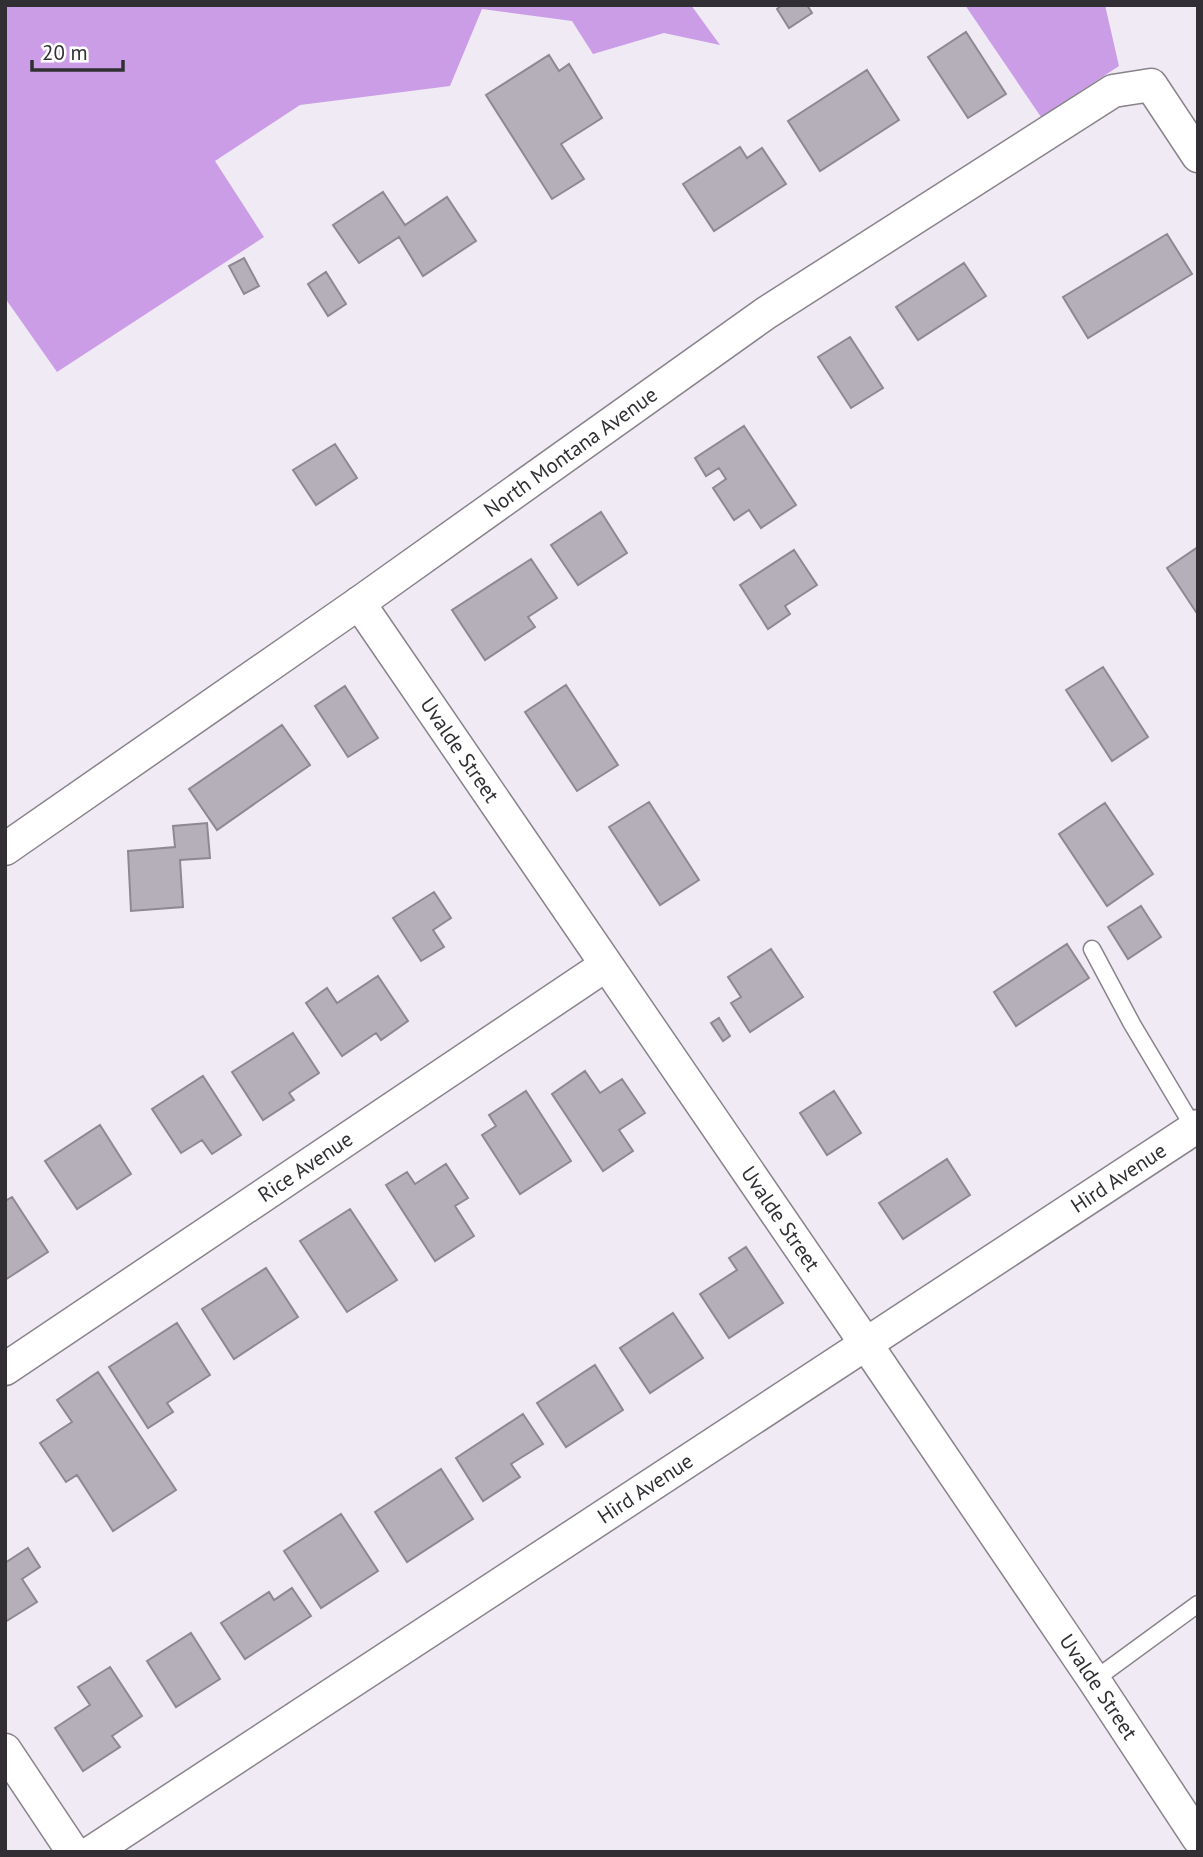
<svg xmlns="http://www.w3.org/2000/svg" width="1203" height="1857" viewBox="0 0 1203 1857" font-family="'PT Sans',sans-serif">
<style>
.forest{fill:#ca9de6}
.building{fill:#b4afb8;stroke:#8e8991;stroke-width:2}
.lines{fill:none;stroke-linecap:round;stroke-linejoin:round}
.service-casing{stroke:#89838c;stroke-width:19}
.minor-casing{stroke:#89838c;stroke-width:35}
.service{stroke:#fff;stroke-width:16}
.minor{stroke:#fff;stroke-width:32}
.labels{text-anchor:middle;stroke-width:7;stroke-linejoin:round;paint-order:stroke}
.street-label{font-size:21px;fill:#312f33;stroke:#fff}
</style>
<rect width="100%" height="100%" fill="#f0eaf4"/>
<path class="forest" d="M5 5H691L720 45 664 33 593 54 572 21 482 9 450 86 300 105 215 161 264 237 57 372 5 298Z
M965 5H1105L1119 66 1041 117Z"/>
<path class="building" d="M782 5H807L812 13 789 28 777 9Z
M966 32 1006 94 968 118 928 57Z
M549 55 559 71 569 64 602 118 561 144 584 179 552 199 486 95Z
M867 70 899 120 820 171 788 121Z
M740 147 747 158 762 148 786 184 714 231 683 184Z
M383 192 405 225 447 197 476 241 423 276 399 237 359 263 333 225Z
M1167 234 1192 274 1088 338 1063 297Z
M244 258 259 286 244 294 229 266Z
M964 263 986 296 918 340 896 307Z
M326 272 346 304 328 316 308 284Z
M850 337 883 388 851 408 818 357Z
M744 426 796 505 761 528 749 510 734 520 713 488 726 479 719 468 706 476 695 458Z
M335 444 357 478 316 505 293 470Z
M601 512 627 553 578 585 551 545Z
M1198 547V615L1167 568Z
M794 550 817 585 785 606 790 614 768 629 740 585Z
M531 559 557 598 528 617 535 627 485 660 452 610Z
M1103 667 1148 737 1112 761 1066 690Z
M566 685 618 765 577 791 525 712Z
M345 686 378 738 348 757 315 706Z
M282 725 310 765 217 830 189 789Z
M649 802 699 880 660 905 609 827Z
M1105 803 1153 874 1107 906 1059 834Z
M207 823 210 858 180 860 183 907 131 911 128 851 175 847 173 826Z
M434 892 451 918 433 930 444 947 421 961 393 918Z
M1141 906 1161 937 1128 959 1108 927Z
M1067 944 1089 978 1016 1026 994 992Z
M771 949 803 997 750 1032 731 1003 741 997 728 977Z
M378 976 408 1021 381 1040 376 1033 342 1056 306 1003 327 988 337 1003Z
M719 1018 730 1036 723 1041 711 1023Z
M293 1033 319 1073 289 1093 294 1100 263 1120 232 1072Z
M585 1071 600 1093 622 1079 645 1113 619 1130 633 1151 603 1171 552 1094Z
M203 1076 241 1135 212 1154 202 1140 181 1153 152 1109Z
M526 1091 571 1161 520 1194 482 1135 496 1126 489 1115Z
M834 1091 861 1133 827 1155 800 1113Z
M100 1125 131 1174 77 1209 45 1161Z
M947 1159 970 1195 903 1239 879 1203Z
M446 1164 468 1198 455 1206 474 1236 435 1261 386 1185 407 1172 415 1184Z
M12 1197 48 1252 5 1280V1201Z
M350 1209 397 1280 347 1312 300 1241Z
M746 1247 783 1303 729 1338 700 1294 737 1270 729 1258Z
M266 1268 298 1317 234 1359 202 1309Z
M673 1313 703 1358 650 1393 620 1348Z
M177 1323 210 1375 167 1403 173 1412 148 1428 109 1367Z
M595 1365 623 1410 566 1447 537 1403Z
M98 1372 176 1490 113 1531 77 1475 66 1482 40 1443 72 1422 57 1400Z
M523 1414 543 1444 511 1464 520 1477 483 1501 456 1458Z
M441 1469 473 1519 407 1562 375 1512Z
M341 1514 378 1571 321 1608 284 1551Z
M28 1548 40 1567 22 1579 37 1602 5 1622V1563Z
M292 1588 311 1616 245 1659 221 1623 269 1592 274 1600Z
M191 1633 220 1679 176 1707 147 1661Z
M110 1667 142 1716 112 1736 120 1747 83 1771 55 1728 90 1705 78 1687Z"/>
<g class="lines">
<g class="service-casing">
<path id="service" d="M1092 949 1132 1024 1194 1128
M1094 1680 1198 1604"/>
</g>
<g class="minor-casing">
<g id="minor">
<path id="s1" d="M359 603 866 1344 1094 1680 1198 1838"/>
<path id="s2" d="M5 849 359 603 766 313 1113 91 1151 85 1198 156"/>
<path id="s3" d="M5 1369 606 965"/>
<path d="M5 1750 73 1852"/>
<path id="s4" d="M92 1852 1198 1126"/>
</g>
</g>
<use href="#service" class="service"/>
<use href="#minor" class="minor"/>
</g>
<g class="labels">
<g class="street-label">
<text dy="7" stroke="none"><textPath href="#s2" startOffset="691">North Montana Avenue</textPath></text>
<text dy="7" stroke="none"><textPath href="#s1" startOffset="178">Uvalde Street</textPath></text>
<text dy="7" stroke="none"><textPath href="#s3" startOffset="362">Rice Avenue</textPath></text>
<text dy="7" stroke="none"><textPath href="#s4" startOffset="1228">Hird Avenue</textPath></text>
<text dy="7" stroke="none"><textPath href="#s1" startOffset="746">Uvalde Street</textPath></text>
<text dy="7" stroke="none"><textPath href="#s4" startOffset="662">Hird Avenue</textPath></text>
<text dy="7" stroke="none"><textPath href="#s1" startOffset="1312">Uvalde Street</textPath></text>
</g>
</g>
<rect width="1203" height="1857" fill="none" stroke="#312f33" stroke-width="14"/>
<path d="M32 60v10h91v-10" fill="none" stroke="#312f33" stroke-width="3.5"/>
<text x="42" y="60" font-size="21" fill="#312f33" stroke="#ffffff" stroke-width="5" paint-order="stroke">20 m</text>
</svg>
